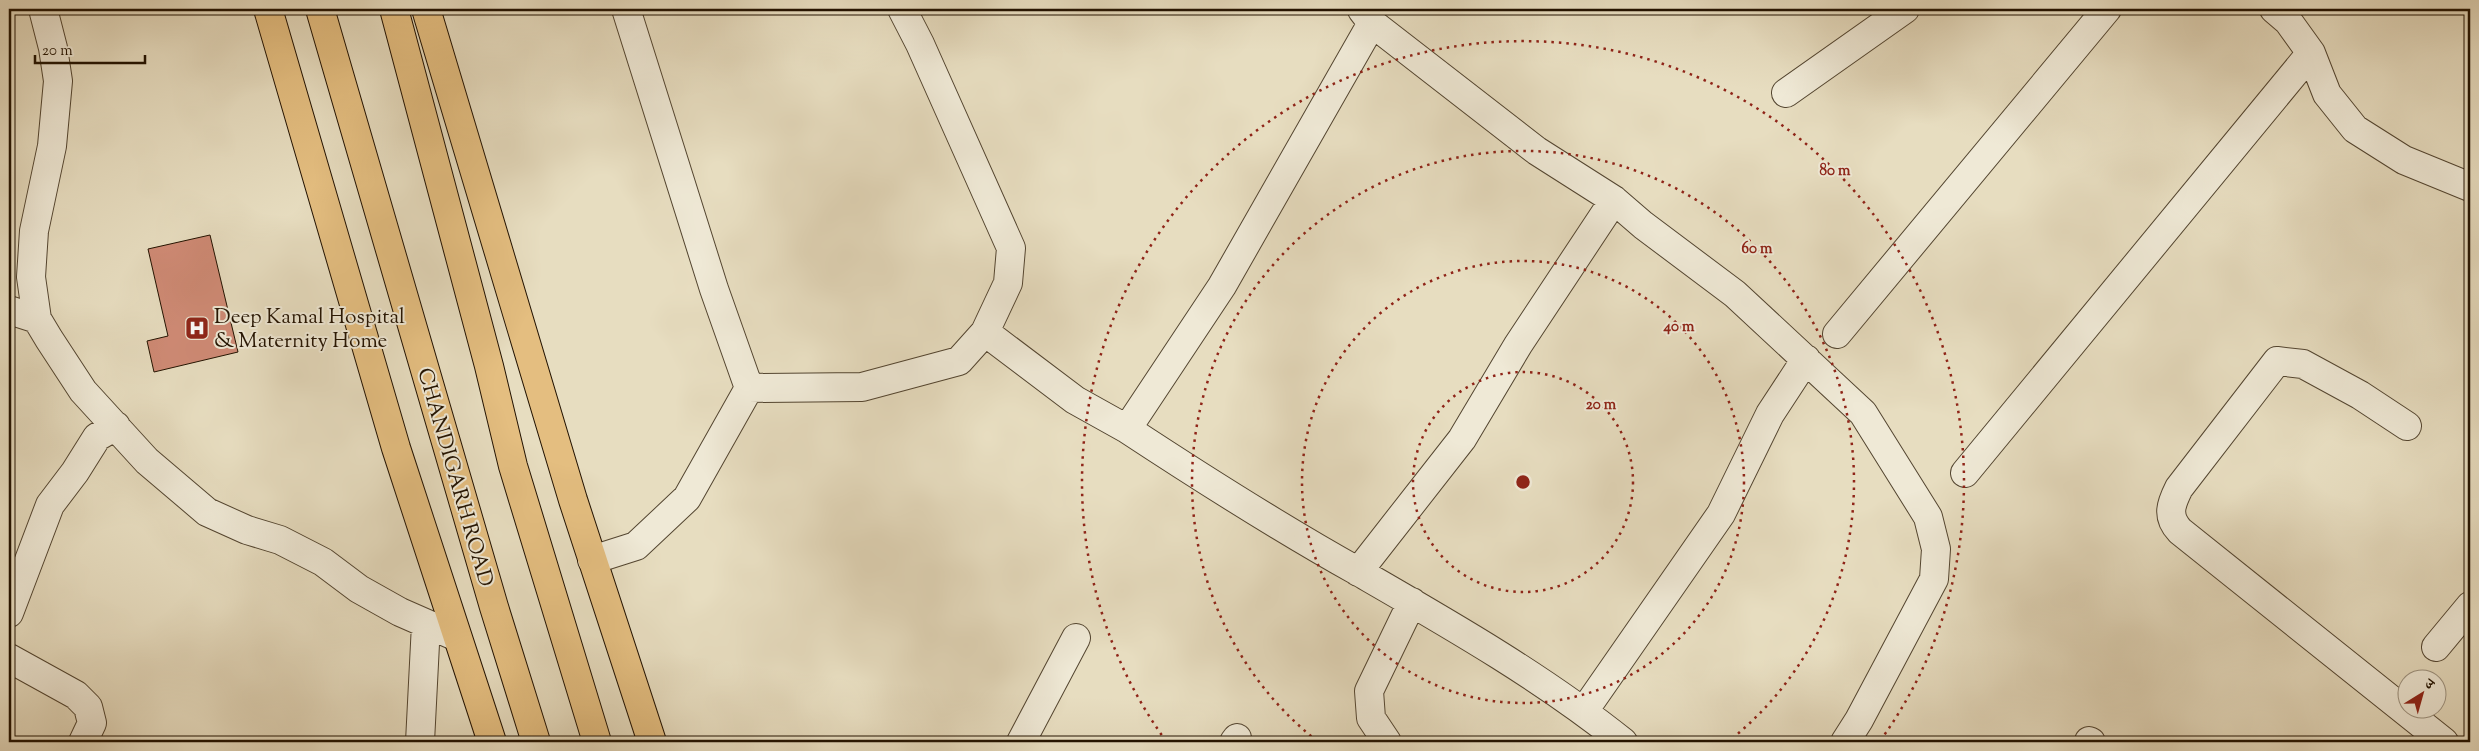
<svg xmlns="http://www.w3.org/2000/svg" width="2479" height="751" viewBox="0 0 2479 751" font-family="'Sorts Mill Goudy','Noto Serif Devanagari',serif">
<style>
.building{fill:#d08b76;stroke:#221200}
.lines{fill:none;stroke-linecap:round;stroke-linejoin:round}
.minor-casing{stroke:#534530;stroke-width:30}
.major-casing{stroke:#221200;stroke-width:30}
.highway-casing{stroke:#221200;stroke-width:30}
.minor{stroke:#efe9d6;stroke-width:28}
.major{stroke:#e4be80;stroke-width:28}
.highway{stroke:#e4be80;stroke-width:28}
.ring{fill:none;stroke:#8f2418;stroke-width:2.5;stroke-dasharray:2.5 5}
.labels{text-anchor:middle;stroke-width:4;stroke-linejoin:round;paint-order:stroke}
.poi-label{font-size:21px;fill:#221200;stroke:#efe9d6;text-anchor:start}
.street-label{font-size:21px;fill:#221200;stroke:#efe9d6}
.centre{fill:#8f2418;stroke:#efe9d6;stroke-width:2.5}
.ring-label{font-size:15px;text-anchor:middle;font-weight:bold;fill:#8f2418;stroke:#efe9d6;stroke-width:4;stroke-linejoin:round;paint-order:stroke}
</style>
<rect width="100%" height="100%" fill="#e7ddc0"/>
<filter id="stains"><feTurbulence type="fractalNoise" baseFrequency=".004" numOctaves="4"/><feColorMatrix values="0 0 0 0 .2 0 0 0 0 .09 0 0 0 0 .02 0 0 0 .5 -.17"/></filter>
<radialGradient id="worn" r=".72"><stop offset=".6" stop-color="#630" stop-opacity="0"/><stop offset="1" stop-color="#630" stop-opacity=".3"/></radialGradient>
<path class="building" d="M210 235 238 352 154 372 147 341 168 336 148 249Z"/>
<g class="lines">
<g class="minor-casing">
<path id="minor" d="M43 9 53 48 58 81 52 146 34 231 31 277 37 319 49 339 83 391 147 461 207 512 247 530 280 540 323 562 359 589 400 612 457 637
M2274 9 2288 21 2311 53 2327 94 2355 129 2404 160 2470 187
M1372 23 1537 151 1614 200 1643 225 1735 294 1863 413 1928 517 1936 549 1934 579 1859 720 1845 742
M1786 93 1905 9
M9 310 37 319
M985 332 1075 400 1127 429 1222 286 1372 23 1362 10
M1837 334 2107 9
M749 388 862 387 959 361 985 332 1008 283 1011 248 920 44 902 9
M2407 426 2360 395 2303 364 2277 361 2179 488C2171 504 2166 516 2180 531L2444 742
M1127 429C1203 479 1280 528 1359 572 1449 624 1542 677 1623 742
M1965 473 2311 53
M592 560 636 546 687 498 749 388 714 289 626 9
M1358 572 1462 439 1518 345 1614 200
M9 613 50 505 75 472 97 437 116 426
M2436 647 2470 606
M9 658 76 695 88 707 92 723 83 742
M1584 711 1721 514 1770 414 1806 359
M2089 741 2091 742
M420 742 426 624
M1021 742 1076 638
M1234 742 1237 738
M1387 742 1371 718 1369 691 1412 602"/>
</g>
<g class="major-casing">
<path id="major" d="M268 9 396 448 492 742
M426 9 573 500 652 742"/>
</g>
<g class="highway-casing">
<path id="highway" d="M320 9 494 607 536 742
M394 9 489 366 513 466 597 742"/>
</g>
<use href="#minor" class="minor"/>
<use href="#major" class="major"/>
<use href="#highway" class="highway"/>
</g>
<g class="ring">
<circle cx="1523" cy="482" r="110"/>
<circle cx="1523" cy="482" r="221"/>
<path d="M1317 741A331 331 0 1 1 1729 741"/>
<path d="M1166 741A441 441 0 1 1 1880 741"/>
</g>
<defs>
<g id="hospital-square" transform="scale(1.25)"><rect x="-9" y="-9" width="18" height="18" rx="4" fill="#8f2418" stroke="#efe9d6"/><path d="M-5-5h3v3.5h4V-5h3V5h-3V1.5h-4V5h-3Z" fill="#fff"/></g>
</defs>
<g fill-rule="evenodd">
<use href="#hospital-square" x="197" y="328"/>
</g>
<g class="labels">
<g class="poi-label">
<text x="214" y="323">Deep Kamal Hospital<tspan x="214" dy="24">&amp; Maternity Home</tspan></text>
</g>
<g class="street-label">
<text transform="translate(456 477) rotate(74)" y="7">CHANDIGARH ROAD</text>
</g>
</g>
<circle cx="1523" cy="482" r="8" class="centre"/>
<g class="ring-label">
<text x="1835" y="175">80 m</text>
<text x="1757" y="253">60 m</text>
<text x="1679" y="331">40 m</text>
<text x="1601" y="409">20 m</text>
</g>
<rect width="2479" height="751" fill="none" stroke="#e7ddc0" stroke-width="30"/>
<rect x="10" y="10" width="2459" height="731" fill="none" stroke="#221200" stroke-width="2.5"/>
<rect x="15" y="15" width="2449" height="721" fill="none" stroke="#221200"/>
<g transform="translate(2422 694) rotate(37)"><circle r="24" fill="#efe9d6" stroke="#9d9380"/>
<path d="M0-4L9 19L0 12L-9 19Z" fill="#8f2418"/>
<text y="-8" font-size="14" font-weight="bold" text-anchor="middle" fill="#221200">उ</text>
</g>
<path d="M35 55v8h110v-8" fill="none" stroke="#221200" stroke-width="2.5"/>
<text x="42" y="55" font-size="15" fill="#221200" stroke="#efe9d6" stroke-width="4" paint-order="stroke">20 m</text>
<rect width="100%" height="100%" filter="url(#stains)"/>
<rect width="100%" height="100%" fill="url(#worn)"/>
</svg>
